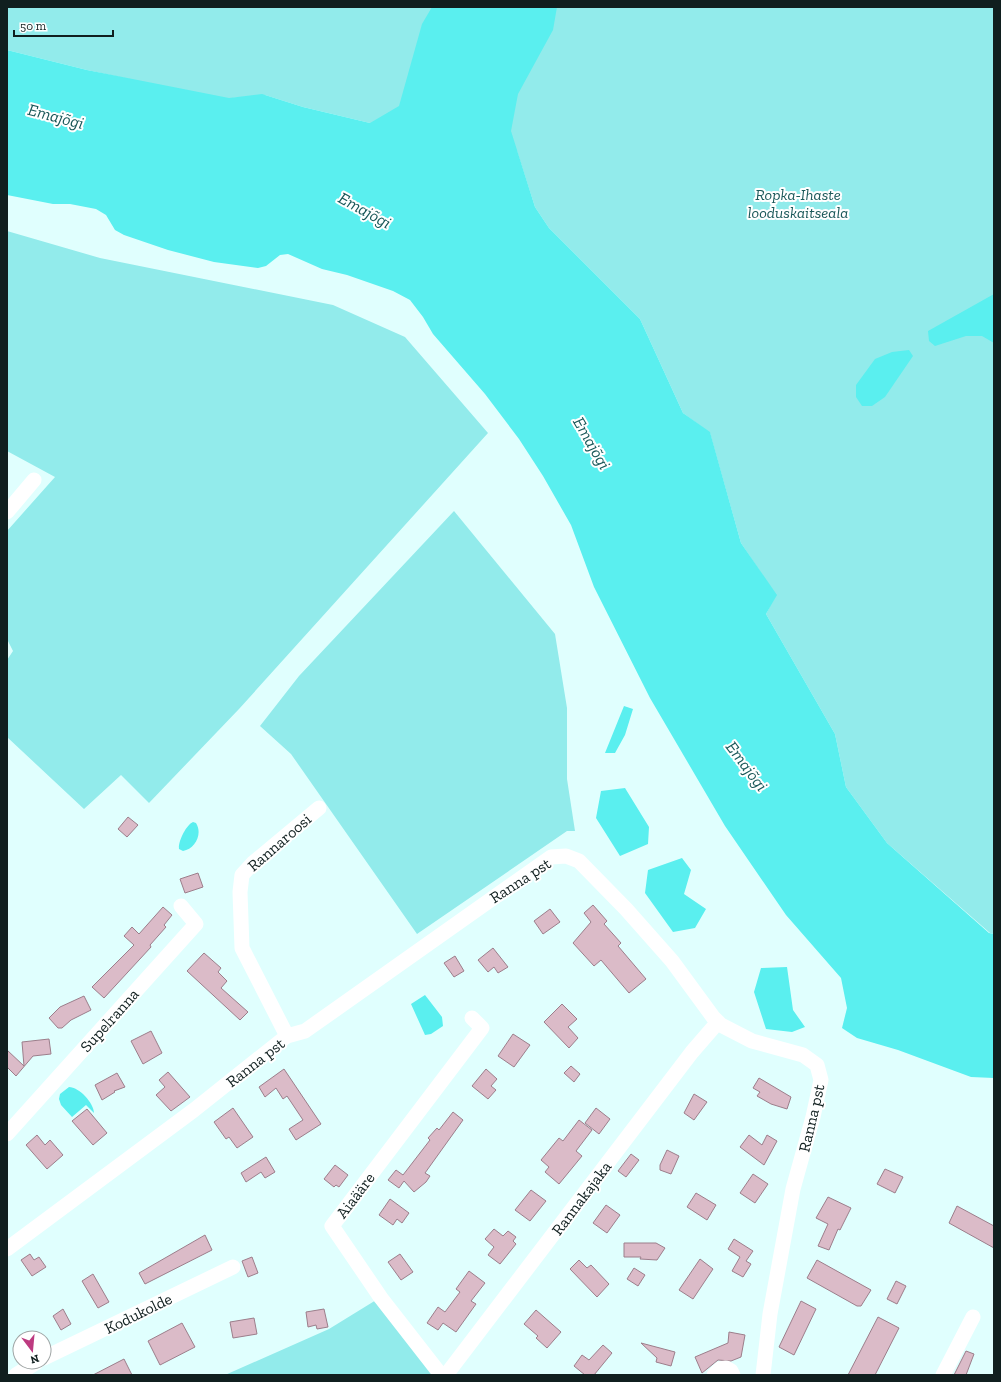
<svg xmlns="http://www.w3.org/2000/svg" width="1001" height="1382" viewBox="0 0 1001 1382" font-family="'Zilla Slab',serif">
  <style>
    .green { fill: #92ebeb }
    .water { fill: #5aefef }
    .building { fill: #dbbbc8; stroke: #9c7e8b }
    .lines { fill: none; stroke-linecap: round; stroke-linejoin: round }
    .street { stroke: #fff; stroke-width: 15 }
    .labels { text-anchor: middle; stroke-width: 4; stroke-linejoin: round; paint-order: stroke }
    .park-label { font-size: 16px; font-style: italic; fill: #1b595a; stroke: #fff }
    .street-label { font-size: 16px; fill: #101f1f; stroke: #fff }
    .water-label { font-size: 17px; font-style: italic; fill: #185758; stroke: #fff }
  </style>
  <rect width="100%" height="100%" fill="#e0fffe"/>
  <path class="green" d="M7 7H994V934L990 933 887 843 846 787 835 734 766 614 776 595 741 543 710 433 683 413 640 319 549 228 535 207 517 151 370 123 303 107 265 95 222 99 87 70 7 50Z
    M7 231 100 258 333 305 405 337 488 433 239 709 149 803 121 775 84 809 7 737V660L13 651 7 639V531L55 477 7 451Z
    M454 511 555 634 567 708V779L575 831H567L417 934 291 754 260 726 299 676Z
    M381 1297 440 1375H225L329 1329Z"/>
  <path class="water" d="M432 7H557L553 30 518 94 511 131 535 207 549 228 640 319 683 413 710 432 741 543 777 595 766 614 835 734 846 787 887 843 989 933 994 934V1078L971 1077 898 1050 857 1038 842 1028 847 1008 841 978 786 915 725 826 650 698 594 587 571 525 543 476 519 439 485 394 433 334 423 317 410 300 393 291 347 275 322 269 288 254 280 255 266 266 258 268 214 262 168 250 124 235 115 230 106 215 96 209 70 204H53L7 195V50L87 70 229 98 262 94 303 107 370 123 399 106 422 24Z
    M994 294V343L982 336H966L935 346 929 341 928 331Z
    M909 350 913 356 885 397 872 406H862L856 397V385L875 359 892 352Z
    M624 706 633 709 625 735 615 753H605Z
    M625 788 649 827 648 844 620 856 596 818 601 791Z
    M193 822 196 823C203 834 195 849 183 851L179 849C178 842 186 825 193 822Z
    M682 858 691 870 684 894 706 909 695 928 673 932 645 893 648 870Z
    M787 967 793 1010 805 1027 792 1032 766 1029 754 992 761 968Z
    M425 995 442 1017 443 1026 431 1034 425 1035 411 1004Z
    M69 1087C79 1087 94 1103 94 1113L86 1105 72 1117 61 1105 59 1099 60 1094Z"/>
  <path class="building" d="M128 817 138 825 127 837 118 829Z
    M198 873 203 887 185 893 180 879Z
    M593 905 607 921 604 924 621 943 618 946 646 979 629 993 601 960 594 966 573 943 591 922 584 913Z
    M163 907 172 915 164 925 166 927 150 945 151 947 104 998 92 987 134 945 124 936 132 927 139 934Z
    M550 909 560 922 543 934 534 921Z
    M493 948 508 967 498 973 494 967 488 972 478 960Z
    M204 953 221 968 218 972 227 981 221 988 248 1012 240 1020 187 971Z
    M455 956 464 971 454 977 444 963Z
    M84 996 91 1010 71 1020 62 1028H58L49 1018 60 1007Z
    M562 1004 577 1019 568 1027 578 1038 569 1048 544 1022Z
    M151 1031 162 1053 143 1064 131 1041Z
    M513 1034 530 1045 514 1067 498 1056Z
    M49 1039 51 1054 33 1056 16 1076 7 1067V1050L24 1066 22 1042Z
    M571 1066 580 1074 574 1082 564 1073Z
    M284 1069 321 1124 296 1140 289 1129 303 1120 287 1096 283 1099 276 1088 265 1097 259 1087Z
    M486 1069 497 1079 491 1086 496 1090 488 1099 472 1086Z
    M168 1072 190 1097 171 1111 156 1095 165 1087 159 1080Z
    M117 1073 125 1087 114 1091 115 1092 102 1100 95 1085Z
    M759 1078 791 1097 787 1109 771 1104 757 1096 760 1092 753 1088Z
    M694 1094 707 1102 694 1120 684 1113Z
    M233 1108 253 1137 237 1148 229 1137 226 1139 214 1122Z
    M596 1108 610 1119 599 1134 585 1123Z
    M87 1109 107 1133 93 1145 72 1121Z
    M453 1112 463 1120 425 1173 430 1176 426 1182 414 1192 404 1181 399 1188 388 1180 396 1170 403 1175 430 1140 428 1138 437 1128 439 1130Z
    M579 1120 592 1130 576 1151 582 1156 559 1184 545 1172 549 1167 541 1160 559 1138 563 1141Z
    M37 1135 45 1145 50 1140 63 1155 47 1169 26 1145Z
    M749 1135 762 1145 767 1135 777 1141 764 1165 740 1147Z
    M667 1150 679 1156 671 1174 660 1170V1165Z
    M631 1154 639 1160 626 1177 618 1171Z
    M266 1157 275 1172 265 1178 261 1172 246 1182 241 1173Z
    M335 1165 348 1175 339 1187 336 1185 334 1187 324 1179Z
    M885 1169 903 1177 895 1193 877 1184Z
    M753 1174 768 1184 755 1203 740 1193Z
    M531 1190 546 1201 530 1221 515 1210Z
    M696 1193 716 1205 707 1220 687 1207Z
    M828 1197 851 1208 840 1230 838 1229 829 1250 818 1246 828 1224 816 1218Z
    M390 1199 409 1213 402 1223 397 1219 393 1225 379 1215Z
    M606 1205 620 1215 607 1233 593 1223Z
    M957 1206 994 1226V1248L949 1223Z
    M494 1229 503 1236 508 1231 516 1237 513 1241 516 1244 500 1264 488 1255 494 1247 485 1239Z
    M205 1235 212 1250 145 1284 139 1273Z
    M734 1239 753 1251 746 1261 751 1264 743 1277 732 1271 740 1257 728 1249Z
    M624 1243H656L665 1248 657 1260 640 1259 641 1257H624Z
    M30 1254 34 1260 39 1257 46 1267 32 1276 21 1260Z
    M400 1254 413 1272 401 1280 388 1262Z
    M252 1257 258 1273 248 1277 242 1261Z
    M700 1259 713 1269 693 1299 679 1290Z
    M579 1260 587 1268 591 1265 609 1284 597 1297 570 1269Z
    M817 1260 871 1290 861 1306H857L807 1278Z
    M634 1268 645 1275 638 1286 627 1279Z
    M469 1271 485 1283 471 1301 476 1304 456 1332 443 1323 438 1330 427 1323 438 1307 445 1312 460 1292 456 1289Z
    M93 1274 109 1302 98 1308 82 1281Z
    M896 1281 906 1286 897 1304 887 1299Z
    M801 1301 816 1309 794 1355 779 1347Z
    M63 1309 71 1324 61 1330 53 1316Z
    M324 1309 328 1327 317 1329 316 1325 308 1327 306 1312Z
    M536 1310 561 1332 547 1348 536 1338 538 1336 524 1324Z
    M878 1317 899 1328 875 1375H848Z
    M254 1318 257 1334 233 1338 230 1322Z
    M182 1323 195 1347 160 1365 148 1341Z
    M729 1332 745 1335 741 1357 731 1361 718 1360 702 1373 695 1357 728 1343Z
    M641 1343 675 1352 671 1366 656 1362 657 1358Z
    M603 1345 612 1353 594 1375H585L574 1366 582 1355 589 1360Z
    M966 1351 974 1354 966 1375H954Z
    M124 1359 132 1375H93Z"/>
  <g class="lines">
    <path class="street" d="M7 512 34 480
      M287 1036 242 948 240 892 242 875 253 863 319 808
      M7 1134 196 924 181 906
      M7 1249 194 1110 287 1036 305 1031 551 857 566 856 579 861 626 909 672 961 713 1017 721 1025 752 1041 803 1055 817 1065 821 1080 813 1117 793 1189 770 1314 763 1375
      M44 1358 233 1267
      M16 1375 37 1362
      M441 1375 381 1298 332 1226 482 1028 472 1018
      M446 1375 692 1052 718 1022
      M714 1375 720 1369 726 1368 731 1371 733 1375
      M943 1375 973 1317"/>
  </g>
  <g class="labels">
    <g class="park-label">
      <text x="798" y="200">Ropka-Ihaste<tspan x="798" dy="18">looduskaitseala</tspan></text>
    </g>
    <g class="street-label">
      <text transform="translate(279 842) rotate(-41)" y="6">Rannaroosi</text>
      <text transform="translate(520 880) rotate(-33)" y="6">Ranna pst</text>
      <text transform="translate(109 1020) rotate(-48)" y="6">Supelranna</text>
      <text transform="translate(255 1062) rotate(-38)" y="6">Ranna pst</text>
      <text transform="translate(811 1118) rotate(-77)" y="6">Ranna pst</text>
      <text transform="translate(355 1195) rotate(-53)" y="6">Aiaääre</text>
      <text transform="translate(581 1198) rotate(-53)" y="6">Rannakajaka</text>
      <text transform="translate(138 1313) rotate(-26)" y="6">Kodukolde</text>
    </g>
    <g class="water-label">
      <text transform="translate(56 116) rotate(15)" y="6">Emajõgi</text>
      <text transform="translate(365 210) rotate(29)" y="6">Emajõgi</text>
      <text transform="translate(592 443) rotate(60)" y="6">Emajõgi</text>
      <text transform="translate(747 766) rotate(53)" y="6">Emajõgi</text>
    </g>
  </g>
  <rect width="1001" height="1382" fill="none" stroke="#101f1f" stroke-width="16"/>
  <g transform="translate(32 1350) rotate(164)"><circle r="19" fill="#ffffff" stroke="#9fa5a5"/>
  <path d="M0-3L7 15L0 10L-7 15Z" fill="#bd3a80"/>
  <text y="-6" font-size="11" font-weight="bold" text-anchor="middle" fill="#101f1f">N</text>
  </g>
  <path d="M14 30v6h99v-6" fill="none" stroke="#101f1f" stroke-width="2"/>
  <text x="20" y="30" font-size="12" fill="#101f1f" stroke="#ffffff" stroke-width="3" paint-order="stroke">50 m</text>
</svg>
